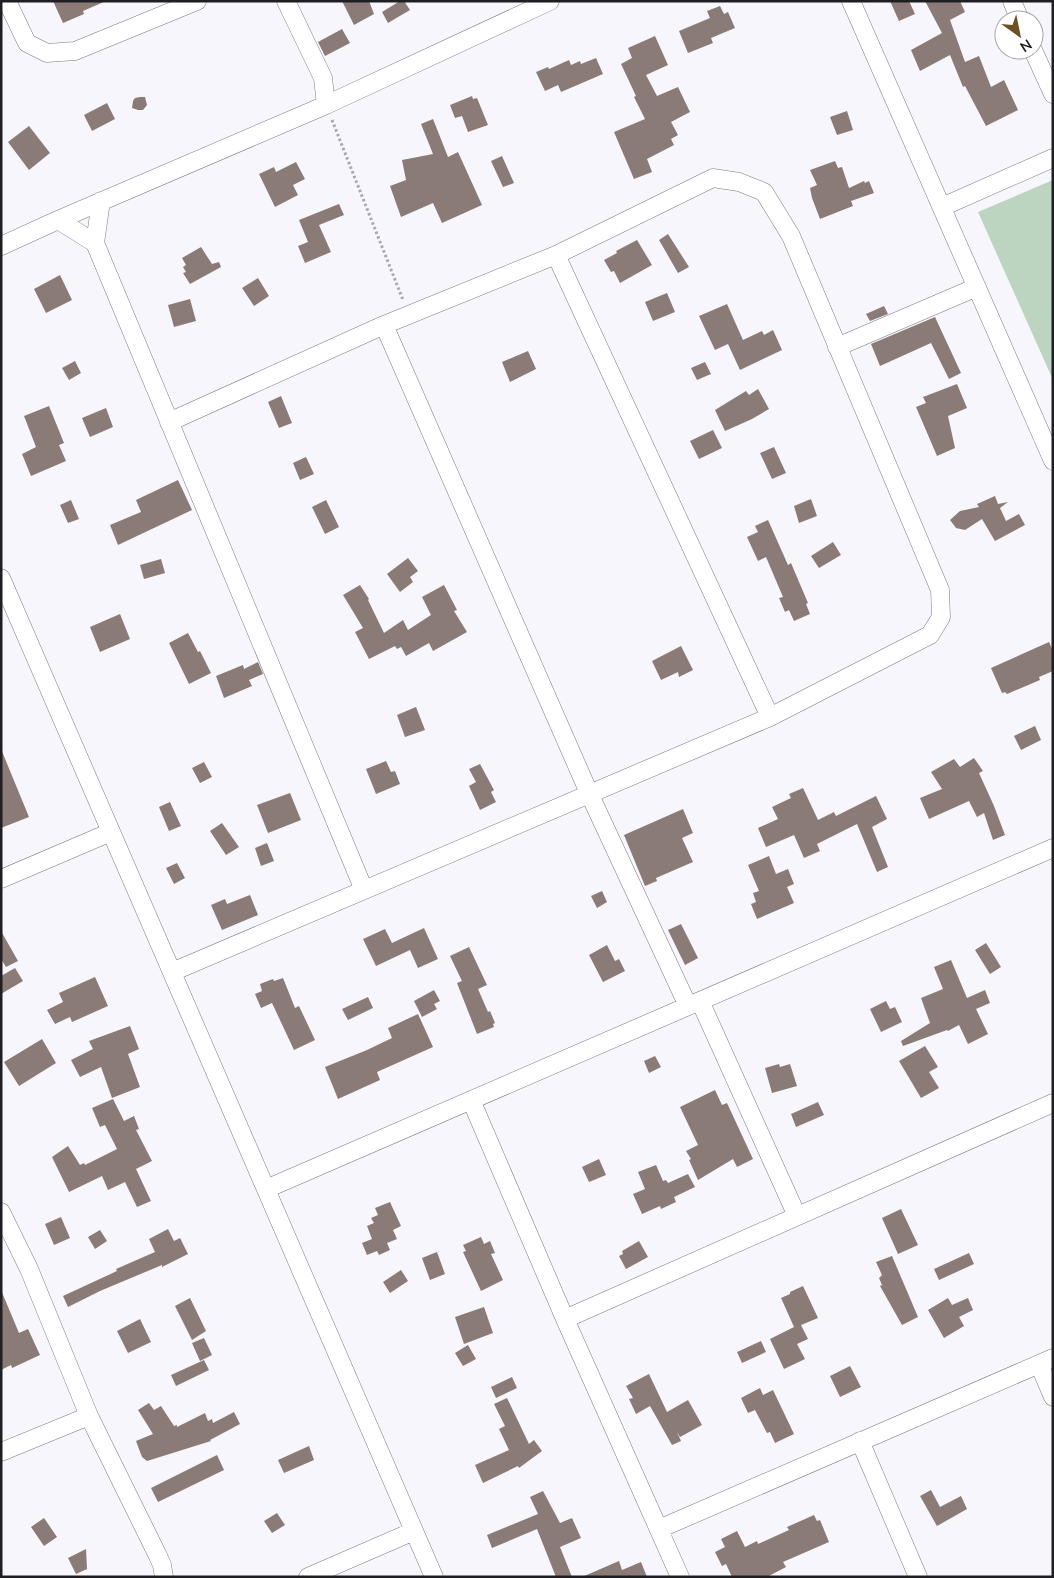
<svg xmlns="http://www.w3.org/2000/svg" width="1054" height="1578" viewBox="0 0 1054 1578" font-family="Mulish,sans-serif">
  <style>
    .green { fill: #bcd5c1 }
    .building { fill: #8b7b77 }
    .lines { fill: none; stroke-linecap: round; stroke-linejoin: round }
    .minor-casing { stroke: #7b7a88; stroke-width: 19 }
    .path { stroke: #a9a8ae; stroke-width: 3; stroke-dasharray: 2.5 2.5; stroke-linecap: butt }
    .minor { stroke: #fff; stroke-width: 18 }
  </style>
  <rect width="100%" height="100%" fill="#f7f6fc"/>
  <path class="green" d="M1053 180V380L978 212Z"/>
  <path class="building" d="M53 1H106L83 11 84 14 63 23Z
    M342 1H369L374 14 354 25Z
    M400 1H404L410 10 388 23 382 12Z
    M890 1H909L915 14 899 21Z
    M925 1H960L965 12 950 20 965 62 979 56 991 87 1004 80 1018 110 986 126 965 86 963 87 950 55 920 71 911 50 942 33Z
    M720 6 724 14 728 12 735 28 711 38 713 43 688 53 679 31 710 18 707 11Z
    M342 29 350 43 325 56 318 42Z
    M655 36 668 65 646 75 657 96 678 87 690 112 671 122 678 135 671 139 674 145 647 159 652 172 634 179 614 132 645 119 634 97 636 96 621 64 632 58 628 48Z
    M596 58 603 74 561 92 558 85 545 91 536 72 548 67 549 69 569 60 571 65 580 61 581 64Z
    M472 96 473 99 477 98 488 125 468 132 462 116 455 118 450 105Z
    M140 97H145L147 105 143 110H138L132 108 133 101 135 98Z
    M107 103 115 119 92 131 84 115Z
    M847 111 853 130 837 135 830 117Z
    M433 119 448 157 458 152 482 205 442 223 433 203 401 217 390 186 406 180 402 160 433 154 421 124Z
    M29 126 50 153 29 170 8 142Z
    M502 156 514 183 503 187 491 161Z
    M835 161 838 168 842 167 849 188 864 181 865 183 869 181 874 193 851 201 853 206 820 219 812 198 810 188 817 185 810 170Z
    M296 162 305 179 293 185 298 195 275 207 259 174 274 167 276 172Z
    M339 204 344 215 319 225 331 252 305 263 298 246 308 242 299 220Z
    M668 234 689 267 678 273 659 240Z
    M637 240 652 265 620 283 614 271 611 272 604 260 617 253 616 251Z
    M201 247 212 264 219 262 221 267 190 284 183 273 186 272 183 267 186 265 182 258Z
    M60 275 72 300 46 313 34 289Z
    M258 278 269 296 254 306 242 288Z
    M667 293 675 312 653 321 645 302Z
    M190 299 196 321 174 327 168 305Z
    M727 304 743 340 762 331 764 335 773 330 782 350 740 370 728 344 715 350 699 316Z
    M884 306 888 314 870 321 866 314Z
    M935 317 961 373 949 379 931 343 880 366 871 344Z
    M528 351 536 369 510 382 502 362Z
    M75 361 81 373 69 380 62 368Z
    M705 362 711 374 697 380 691 368Z
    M957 384 967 408 948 416 955 448 937 456 916 407 926 403 923 397Z
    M758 389 769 409 752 419 725 431 715 410 746 391 749 395Z
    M281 396 292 423 279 428 268 402Z
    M49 406 64 443 59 445 66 461 31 476 22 454 36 447 24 416Z
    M106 408 113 427 90 437 82 418Z
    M713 430 722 448 699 459 690 441Z
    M774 447 786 473 772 479 760 453Z
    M306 457 314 474 300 480 293 463Z
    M178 480 192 510 118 545 110 525 141 512 136 500Z
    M995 496 998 504 1008 502 1000 508 1006 521 1019 514 1025 525 995 541 982 519 965 530 956 528 950 520 960 511 979 507 977 504Z
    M811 499 817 516 799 523 794 506Z
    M71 500 79 519 68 523 60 505Z
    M326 500 339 527 325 534 312 507Z
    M768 520 788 565 791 563 808 603 806 604 810 614 794 621 789 610 785 612 779 598 783 597 766 557 758 561 747 537 758 532 755 526Z
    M833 542 841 555 819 568 811 556Z
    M408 558 418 571 410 577 413 582 400 592 387 574Z
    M161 559 165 573 144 579 140 565Z
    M360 585 369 599 368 600 384 633 403 620 408 630 431 615 422 597 444 585 457 610 454 611 467 632 433 651 429 643 406 656 401 647 397 649 395 646 369 659 355 632 363 628 343 595Z
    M120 614 130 639 100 652 90 627Z
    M188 633 198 652 200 651 211 673 189 684 169 643Z
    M1049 642 1053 651V671L1039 677 1040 680 1007 694 1005 692 1002 693 991 668Z
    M681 646 693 670 679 677 678 672 661 680 652 661Z
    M258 662 263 674 249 680 252 686 224 698 216 676 243 665 244 669Z
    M416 707 425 730 405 737 397 715Z
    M1035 726 1041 740 1021 750 1014 736Z
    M1 749 29 817 1 828Z
    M974 758 983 771 979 773 994 806 1005 835 993 840 984 813 977 817 969 801 929 819 920 798 942 789 931 772 954 759 960 767Z
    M386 761 391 772 395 771 400 784 376 794 366 769Z
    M204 762 212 777 200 783 192 768Z
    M480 764 494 790 491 792 496 802 480 810 469 786 476 782 469 769Z
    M803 788 818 820 834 812 836 816 876 796 887 819 872 827 888 867 877 872 857 824 817 844 820 851 804 858 794 835 766 847 758 828 778 819 772 807 791 798 789 794Z
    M290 793 301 820 268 833 257 805Z
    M170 802 181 826 169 831 159 807Z
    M683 809 693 833 682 838 693 862 656 878 657 881 645 886 624 835Z
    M222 823 239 847 226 855 210 831Z
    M267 843 274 861 261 866 255 848Z
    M769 856 776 874 788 869 794 884 787 887 794 903 757 919 751 904 756 902 753 893 759 891 748 865Z
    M177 863 185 878 174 884 166 868Z
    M602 891 607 902 597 908 591 896Z
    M250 895 258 915 222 930 211 905 225 899 227 904Z
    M681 924 698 958 685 965 668 930Z
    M424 928 438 959 418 968 410 950 376 966 363 939 385 929 392 943Z
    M1 931 18 961 6 967 1 959Z
    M986 943 1001 967 990 974 975 950Z
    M607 945 615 961 619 959 625 971 603 982 589 955Z
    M469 947 487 985 478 989 488 1012 490 1011 495 1023 493 1024 494 1027 477 1034 457 983 462 981 450 956Z
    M951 960 967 998 985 990 990 1003 976 1009 988 1034 968 1044 959 1025 948 1031 947 1030 903 1046 901 1041 930 1023 921 998 943 989 934 967Z
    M15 968 23 981 1 994V976Z
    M95 977 108 1006 72 1022 70 1017 55 1024 47 1010 63 1002 59 993Z
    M283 978 295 1008 299 1006 315 1040 294 1050 272 1003 261 1008 255 994 262 991 260 984 273 979 274 981Z
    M434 990 440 1001 434 1004 437 1009 422 1017 414 1001Z
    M368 997 373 1008 348 1020 342 1009Z
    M886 1001 890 1009 895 1007 902 1022 881 1032 870 1009Z
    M418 1014 433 1047 377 1072 380 1080 338 1099 325 1067 367 1050 392 1038 388 1028Z
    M130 1026 139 1049 128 1054 140 1087 112 1098 101 1067 80 1077 71 1060 93 1049 89 1041Z
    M42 1039 56 1063 19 1086 4 1062Z
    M925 1046 938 1067 929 1072 939 1088 921 1098 899 1061Z
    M655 1056 661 1067 649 1073 644 1061Z
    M779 1064 780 1067 790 1064 797 1086 772 1093 765 1068Z
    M715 1090 722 1105 727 1103 753 1159 737 1167 733 1159 698 1180 689 1160 691 1159 686 1151 698 1145 680 1107Z
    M113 1099 124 1121 134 1116 139 1129 136 1130 152 1161 136 1169 151 1201 137 1207 125 1182 108 1190 102 1176 69 1192 52 1157 68 1146 80 1165 84 1163 85 1165 117 1149 105 1125 100 1127 92 1108Z
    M818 1102 824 1115 796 1127 791 1114Z
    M599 1159 606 1175 589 1182 582 1167Z
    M656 1165 663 1181 666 1180 668 1183 688 1174 695 1187 674 1197 676 1202 661 1209 660 1206 642 1214 633 1194 645 1189 638 1172Z
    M390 1202 401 1226 393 1230 397 1239 387 1243 390 1250 379 1255 377 1251 367 1255 362 1243 372 1239 367 1226 374 1223 371 1218 378 1215 375 1208Z
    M901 1209 918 1245 898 1254 882 1218Z
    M61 1217 70 1238 54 1245 45 1224Z
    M168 1229 174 1241 180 1238 188 1254 162 1267V1265L100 1291 68 1307 63 1296 117 1271 116 1269 155 1252 149 1239Z
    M100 1230 107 1241 95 1249 88 1237Z
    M481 1237 484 1244 490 1241 495 1253 491 1254 503 1280 481 1291 463 1252 466 1251 463 1245Z
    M639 1241 648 1257 626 1269 619 1256 623 1254 622 1251Z
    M437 1252 445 1274 430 1280 422 1258Z
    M969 1253 974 1264 939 1280 934 1269Z
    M892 1256 918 1317 902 1325 880 1286 882 1285 879 1278 882 1275 876 1262Z
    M401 1270 408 1281 390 1293 383 1282Z
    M803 1286 818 1318 801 1325 808 1339 797 1344 805 1359 784 1369 770 1339 794 1327 781 1298 790 1294V1292Z
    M1 1290 19 1333 28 1329 40 1355 12 1368 11 1365 1 1370Z
    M190 1298 206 1331 192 1340 175 1306Z
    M948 1298 952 1305 968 1298 973 1310 959 1317 964 1326 944 1338 928 1310Z
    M484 1307 493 1333 464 1344 455 1317Z
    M140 1319 151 1342 128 1353 117 1331Z
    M204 1338 212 1355 200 1361 192 1343Z
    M761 1341 766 1352 742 1363 737 1352Z
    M468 1345 476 1359 463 1366 455 1353Z
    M204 1360 209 1370 176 1386 171 1375Z
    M850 1366 861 1387 840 1397 830 1376Z
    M649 1374 667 1412 688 1400 702 1425 680 1437 677 1432 681 1441 672 1445 650 1406 636 1414 629 1399 633 1398 626 1386Z
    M512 1377 517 1388 496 1398 491 1387Z
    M760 1388 763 1395 773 1390 794 1434 775 1443 770 1432 767 1433 755 1410 748 1413 741 1398Z
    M507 1398 529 1444 534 1440 542 1451 519 1468 518 1466 483 1483 475 1465 509 1450 499 1429 505 1426 494 1404Z
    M149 1403 154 1410 161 1406 174 1426 177 1425V1427L205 1413 208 1421 212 1419 213 1423 234 1412 240 1424 210 1440 211 1441 147 1461 142 1457 136 1441 153 1434 138 1410Z
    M309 1446 314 1460 284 1473 278 1460Z
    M217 1455 224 1470 158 1502 151 1488Z
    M931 1490 940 1507 961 1496 967 1509 937 1526 920 1496Z
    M543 1491 560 1523 572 1518 581 1538 560 1547 572 1577H556L537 1529 492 1548 487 1535 538 1514 530 1497Z
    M277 1513 285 1525 272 1533 264 1521Z
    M814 1515 817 1521 820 1520 829 1542 783 1562 786 1567 767 1577H732L726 1564 722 1566 715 1552 725 1547 721 1539 737 1531 745 1547 757 1541 758 1544 789 1530 787 1527Z
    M44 1518 57 1537 44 1546 31 1527Z
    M86 1549 87 1569 76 1574 68 1558Z
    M619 1561 622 1570 641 1562 647 1577H582Z"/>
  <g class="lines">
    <g class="minor-casing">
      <path id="minor" d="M7 1 27 43 47 53 75 51 197 1
        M286 1 323 78 326 105
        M851 1 1053 461
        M1012 1 1020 20
        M1033 50 1053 94
        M101 201 95 243 364 890
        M942 207 1053 158
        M58 220 95 243
        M1 246 58 220 326 105 550 1
        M556 255 770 717
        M384 325 589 793 688 1006
        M837 347 977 287
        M169 422 384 325 556 255 713 178 739 182 764 192 791 236 940 590 941 617 930 635 770 717 172 972
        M1 578 434 1577
        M1 879 111 832
        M700 1001 797 1216
        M471 1100 565 1319 680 1577
        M266 1189 1053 848
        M1 1212 29 1269 89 1416 158 1556 162 1565 164 1577
        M565 1319 1053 1103
        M1039 1364 1053 1397
        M860 1441 918 1577
        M1 1452 89 1416
        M659 1529 1053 1358
        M308 1577 414 1531"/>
    </g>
    <path class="path" d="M332 120 403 300"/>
    <use href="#minor" class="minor"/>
  </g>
  <rect width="1054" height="1578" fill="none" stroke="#1e1e23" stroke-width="5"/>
  <g transform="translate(1019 35) rotate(147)"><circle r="24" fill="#ffffff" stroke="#a5a5a7"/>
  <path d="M0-4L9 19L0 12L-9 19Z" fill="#6e5025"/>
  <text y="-8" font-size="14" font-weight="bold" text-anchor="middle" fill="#1e1e23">N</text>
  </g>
</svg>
